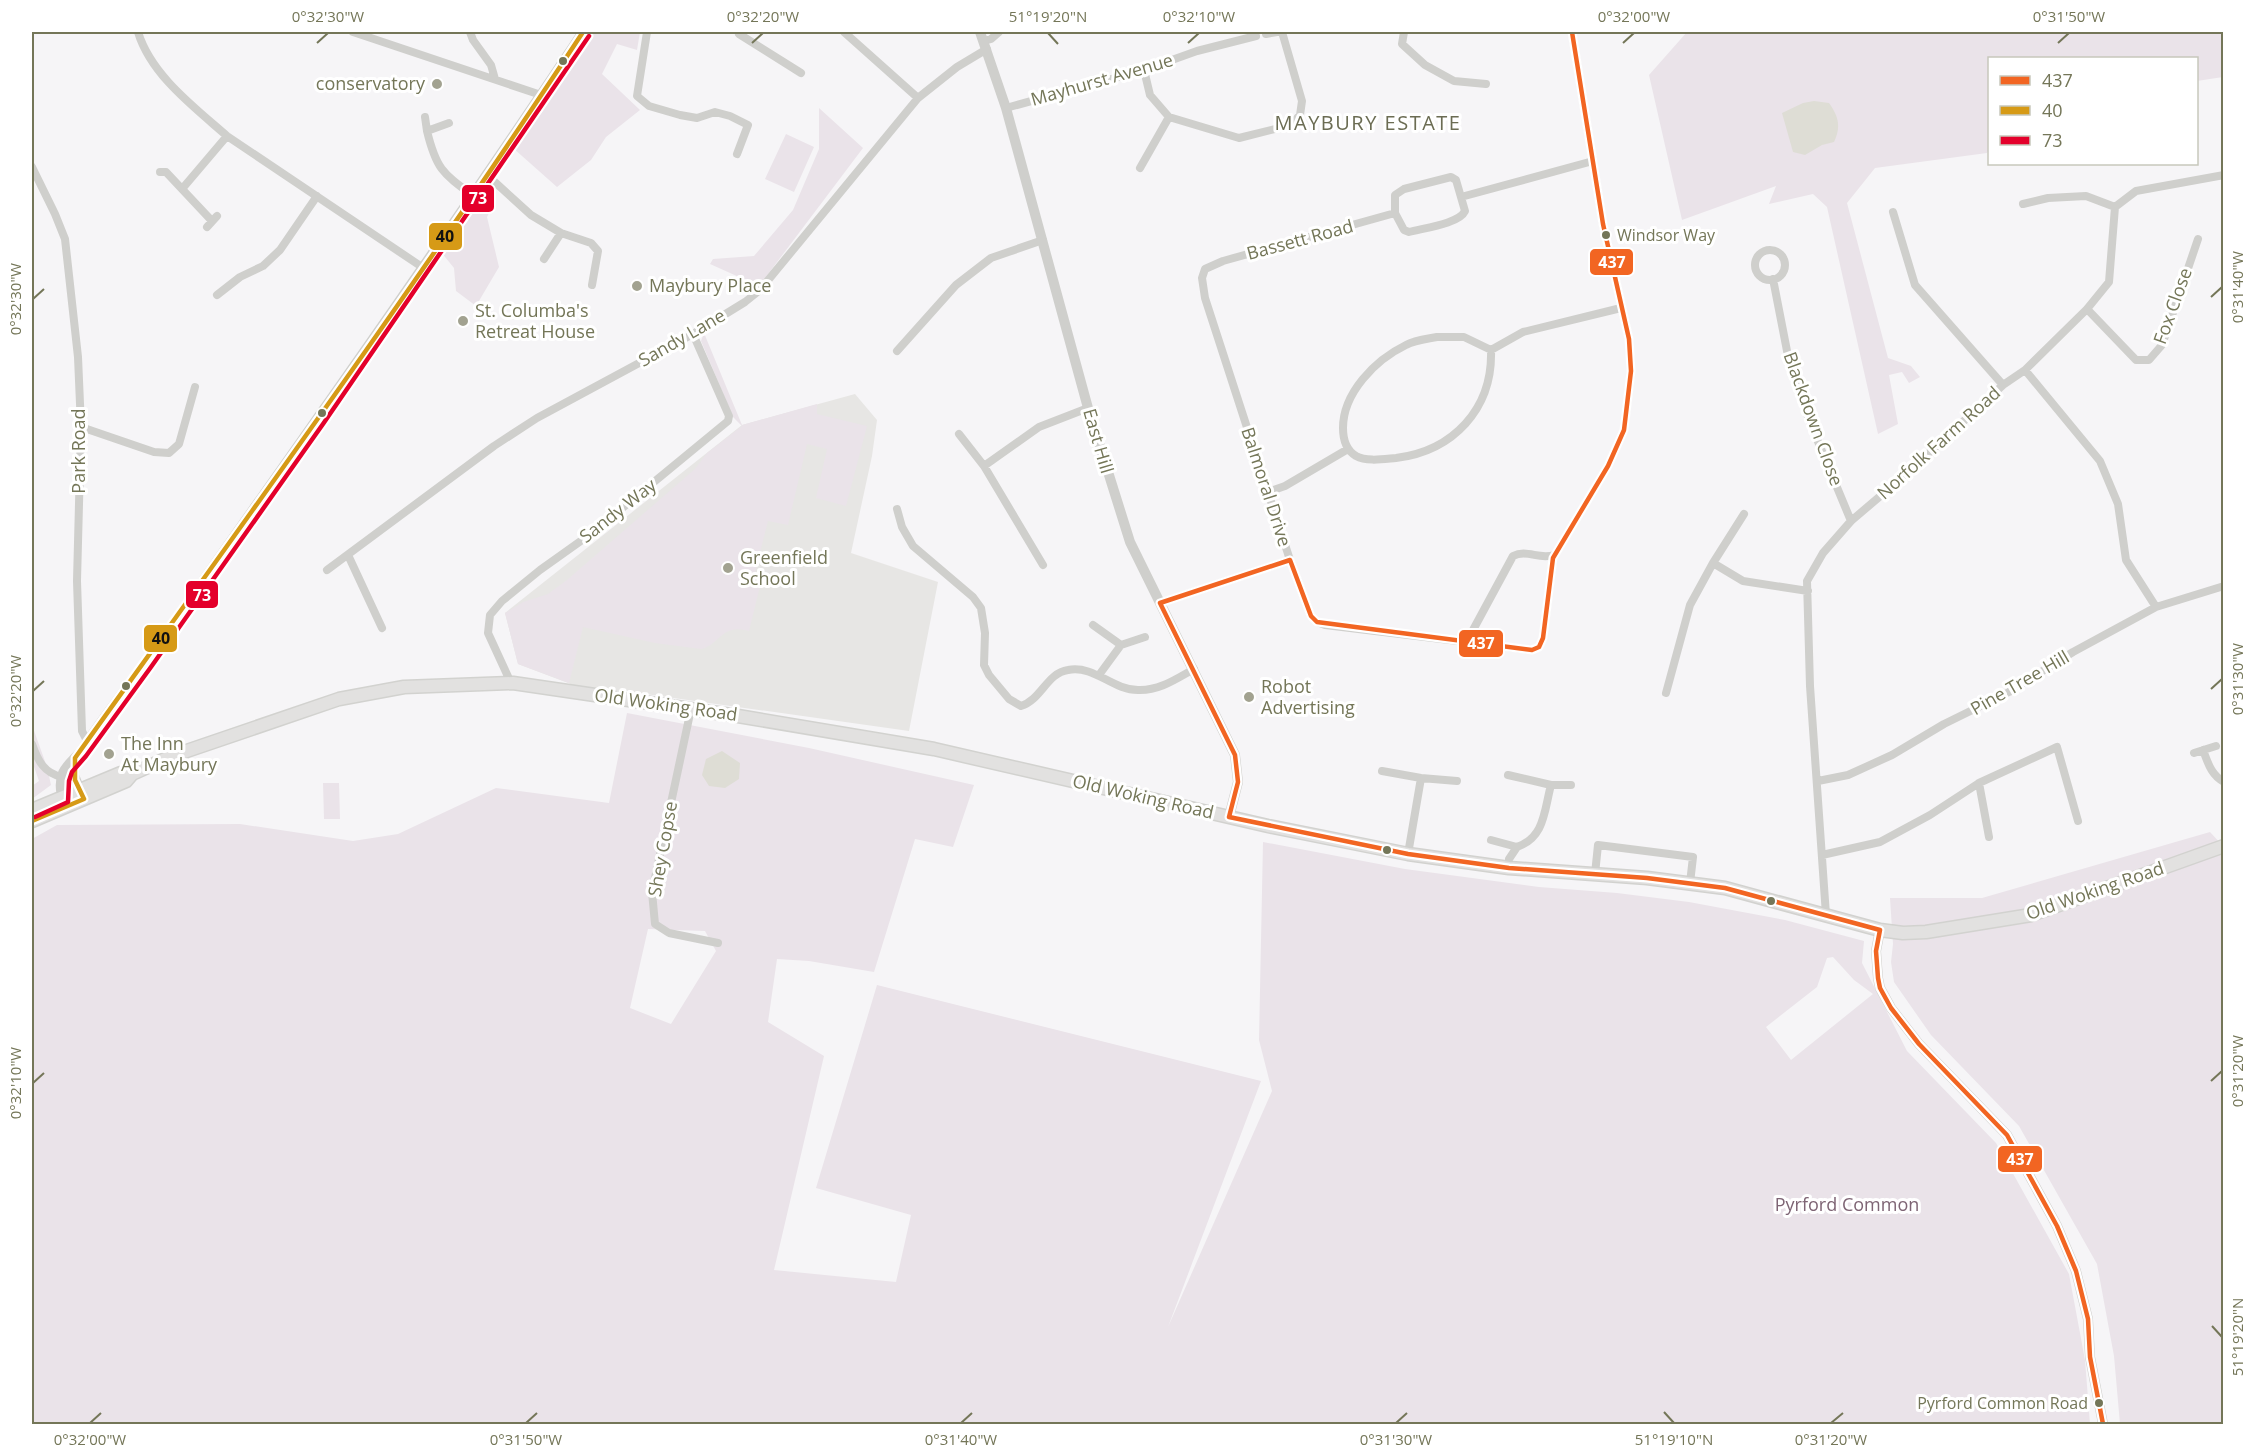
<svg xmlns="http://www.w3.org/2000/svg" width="2255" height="1456" viewBox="0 0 2255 1456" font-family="'Open Sans',sans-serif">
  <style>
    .built { fill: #e7e6e4 }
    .green { fill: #eae3e9; fill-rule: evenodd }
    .water { fill: #deddd5 }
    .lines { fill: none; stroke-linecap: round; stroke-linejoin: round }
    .secondary-casing { stroke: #d2d2cf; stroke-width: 15 }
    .minor { stroke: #cfcfcc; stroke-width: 8 }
    .tertiary { stroke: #cfcfcc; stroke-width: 10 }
    .secondary { stroke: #e2e1e0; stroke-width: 12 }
    .bus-1-casing { stroke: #fff; stroke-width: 9 }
    .bus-2-casing { stroke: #fff; stroke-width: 9 }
    .bus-3-casing { stroke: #fff; stroke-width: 9 }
    .bus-1 { stroke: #f26522; stroke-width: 4.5 }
    .bus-2 { stroke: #d69a16; stroke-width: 4.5 }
    .bus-3 { stroke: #e4002b; stroke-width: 4.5 }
    .ticks { fill: none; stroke: #747658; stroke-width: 2 }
    .bus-dot { fill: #747658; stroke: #fff; stroke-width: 2 }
    .poi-dot { fill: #a2a290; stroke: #fff; stroke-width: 2 }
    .labels { text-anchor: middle; stroke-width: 6; stroke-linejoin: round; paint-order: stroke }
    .bus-label { font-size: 16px; fill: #747658; stroke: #fff; text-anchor: start }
    .street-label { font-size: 18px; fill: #747658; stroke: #fff }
    .poi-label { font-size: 18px; fill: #747658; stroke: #fff; text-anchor: start }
    .park-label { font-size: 18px; fill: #7e6474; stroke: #fff }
    .neighbourhood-label { font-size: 20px; letter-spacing: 1.5px; fill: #6b6c53; stroke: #fff }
    .line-badge { stroke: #fff; stroke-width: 2 }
    .badge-label { font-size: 16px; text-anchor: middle; font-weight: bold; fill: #fff }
    .pale-badge-label { font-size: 16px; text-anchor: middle; font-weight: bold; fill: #111 }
    .neatline { fill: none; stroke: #747658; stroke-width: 2 }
    .ticks-label { font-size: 15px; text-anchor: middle; fill: #747658 }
  </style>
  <rect width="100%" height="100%" fill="#f6f5f7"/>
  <path class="built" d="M855 394 877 420 872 456 851 553 938 582 909 731 624 691 576 686 518 664 505 613 742 425Z"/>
  <path class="green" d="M593 32H640L637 50 617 44 602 74 640 110 606 137 591 160 557 187 513 148Z
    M1687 32H2223V77L2197 81 2196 58H1990V147L1987 153 1875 168 1847 203 1888 358 1911 366 1920 377 1909 383 1902 372 1889 375 1898 424 1878 434 1827 207 1813 194 1769 204 1776 186 1682 220 1649 75Z
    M819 108 863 148 759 286 710 264 713 259 754 256 793 210 819 149Z
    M786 134 814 147 794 192 765 179Z
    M484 191 495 201 487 217 499 267 476 306 456 291 454 268 441 252Z
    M704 333 742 425 817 404V414L867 426 846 506 816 498 827 449 807 444 788 525 768 521 753 580 761 582 749 631C721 623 721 644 701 649L655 643 583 627 569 683 518 664 505 613 523 602 548 594 567 580 695 469 707 453 742 426 733 417 701 341Z
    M627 713 809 748 974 785 953 847 915 839 874 972 809 961 777 959 768 1022 824 1056 774 1270 896 1282 911 1215 816 1188 877 985 1261 1081 1168 1327 1272 1091 1259 1040 1263 842 1405 869 1539 887 1617 893 1689 902 1785 920 1864 941 1862 963 1907 1051 1996 1143 2069 1274 2085 1360 2090 1424H32V839L57 825 240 824 353 841 398 834 496 788 609 803ZM648 929 705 931 716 951 671 1024 630 1008ZM1833 957 1854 980 1873 994 1791 1060 1766 1027 1817 987 1827 958Z
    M32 725 47 767 51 785 32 799V786L39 781 32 761Z
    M323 783H339L340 819H324Z
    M2210 832 2223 846V1424H2120L2114 1356 2097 1264 2019 1126 1931 1035 1894 982 1891 962 1893 944 1890 898H1982Z"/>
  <path class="water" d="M1814 101 1829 103C1839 117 1841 127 1834 142L1822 145 1805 155 1793 152 1782 113 1803 103Z
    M722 751 740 763 739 779 725 788 709 786 702 775 706 759Z"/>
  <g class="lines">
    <g class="secondary-casing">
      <path id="secondary" d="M32 810 121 773 132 774
        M32 821 126 781 132 774 172 756 339 699 404 687 513 683 738 716 934 749 1268 826 1408 854 1509 868 1647 878 1725 888 1880 930 1903 933 1926 932 2031 915 2224 846"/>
    </g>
    <path class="minor" d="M138 32C151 75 194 107 227 136L422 267
      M353 32 541 95
      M470 32 473 40 491 65 495 79
      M647 32 637 96 649 106 680 115 697 118 715 112 730 116 748 125 737 154
      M741 32 739 34 801 73
      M844 32 918 98
      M1404 32 1402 44 1425 65 1454 81 1486 84
      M1266 34 1277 32
      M984 41 991 39 999 32
      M1144 70 1150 95 1169 117 1239 138 1291 125 1300 115 1302 101 1282 32
      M1006 108 1144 70 1197 51 1256 36
      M425 117 427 131
      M449 123 427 131C436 168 442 173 472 195
      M32 167 55 214 65 239 78 357 81 427 77 581 82 731 87 741
      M1140 168 1169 117
      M160 172H166L212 221
      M486 174 531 215 561 233 591 243 598 251 592 285
      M1451 177 1456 180 1465 211C1459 224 1423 228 1409 232L1404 230 1395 213V195L1404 189Z
      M182 189 227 136
      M1461 197 1593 161
      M2023 204 2048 198 2086 196 2115 207
      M2115 207 2136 191 2224 175
      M1893 212 1915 285 2003 385
      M1395 213 1223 261 1205 269 1202 278 1205 298 1290 560 1311 616 1317 622 1325 625 1532 650 1539 647 1543 638 1553 558 1608 466 1624 430 1631 371 1629 339 1603 224 1572 32
      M207 227 217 216
      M1755 265a15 15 0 1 1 30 0a15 15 0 1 1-30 0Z
      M544 259 561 233
      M1773 279 1788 356 1809 420 1851 521
      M217 295 240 277 263 266 280 250 317 196
      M2087 309 2136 360H2149L2162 345 2198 239
      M1437 337H1464L1491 350C1493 409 1453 451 1396 458 1384 459 1367 462 1356 456 1346 450 1343 438 1343 428 1343 393 1375 360 1406 345 1415 340 1427 339 1437 337Z
      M1491 350 1523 332 1621 308
      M897 351 956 285 991 258 1043 240
      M2025 370 2100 461 2118 504 2126 560 2156 607
      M81 427 154 452 169 453 179 444 195 387
      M959 434 984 466 1039 427 1088 408
      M984 466 1043 565
      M1268 492 1285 486 1348 449
      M897 509 902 527 913 546 973 597 981 608 985 633 984 665 989 675 1009 699 1021 706C1041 700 1047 673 1068 670 1095 665 1112 690 1138 690 1159 691 1176 679 1194 669
      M348 555 382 628
      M1713 563 1743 581 1808 591
      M327 570 494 446 537 418 693 334 745 302 760 290 918 98 957 67 987 49
      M1160 603 1290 560
      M1093 625 1121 645
      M1470 643 1473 630 1513 556C1527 549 1539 560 1554 555
      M1099 675 1121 645 1145 637
      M511 683 488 633 490 615 502 601 540 570 592 533 728 421 729 416 693 334
      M1666 693 1690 605 1713 563 1744 514
      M691 709 652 892 655 924 669 933 718 943
      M32 744C38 761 44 773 62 777
      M2203 750C2208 763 2211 775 2224 782
      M2194 753 2216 746
      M1382 771 1421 778 1457 781
      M1508 775 1551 785H1571
      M1818 781 1848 775 1892 755 1944 724 2009 692 2073 652 2156 607 2224 586
      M1979 783 1989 837
      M1491 840 1517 847
      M1517 847C1545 837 1544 811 1551 785
      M1408 854 1421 778
      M1822 855 1880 842 1930 815 1979 783 2057 747 2078 821
      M1509 868V859L1517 847
      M1595 874 1598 845 1693 857 1690 883
      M1826 915 1810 686 1807 581 1823 553 1851 521 1905 475 2003 385 2025 370 2087 309 2109 282 2115 207"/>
    <path class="tertiary" d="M980 32 1006 108 1088 408 1130 542 1235 755 1238 782 1229 817
      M75 758 74 775 83 798
      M65 805C61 795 59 783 63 773 67 764 75 759 81 751 107 712 137 675 164 636 305 436 447 236 583 32
      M1880 930 1876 951 1878 978 1880 988 1891 1008 1919 1044 2007 1135 2057 1226 2076 1271 2088 1319 2090 1357 2103 1424"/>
    <use href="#secondary" class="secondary"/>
    <g class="bus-1-casing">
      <path id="bus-1" d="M1290 560 1311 616 1317 622 1532 650 1539 647 1543 638 1553 558 1608 466 1624 430 1631 371 1629 339 1603 224 1572 32
        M1160 603 1235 755 1238 782 1229 817
        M1160 603 1290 560
        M1229 817 1408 854 1509 868 1647 878 1725 888 1880 930
        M1880 930 1876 951 1878 978 1880 988 1891 1008 1919 1044 2007 1135 2057 1226 2076 1271 2088 1319 2090 1357 2103 1424"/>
    </g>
    <g class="bus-2-casing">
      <path id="bus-2" d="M32 821 84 799 75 780V758C247 518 421 279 583 32"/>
    </g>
    <g class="bus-3-casing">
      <path id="bus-3" d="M35 817 68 802 69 781 72 772 86 756 151 667 323 424 589 36"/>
    </g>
    <use href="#bus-1" class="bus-1"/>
    <use href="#bus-2" class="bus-2"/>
    <use href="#bus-3" class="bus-3"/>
  </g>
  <path class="ticks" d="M1048 33 1058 44M317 43 328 33M752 43 763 33M1188 43 1199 33M1623 43 1634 33M2058 43 2069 33M2211 297 2222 287M33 299 44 289M2211 689 2222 679M33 691 44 681M2211 1081 2222 1071M33 1083 44 1073M2212 1326 2222 1337M1664 1412 1674 1423M90 1423 101 1413M526 1423 537 1413M961 1423 972 1413M1396 1423 1407 1413M1831 1423 1843 1413"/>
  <g class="bus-dot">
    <circle cx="563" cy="61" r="5"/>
    <circle cx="1606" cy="235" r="5"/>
    <circle cx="322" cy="413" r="5"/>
    <circle cx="126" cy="686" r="5"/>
    <circle cx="1387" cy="850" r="5"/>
    <circle cx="1771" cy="901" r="5"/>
    <circle cx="2099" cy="1403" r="5"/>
  </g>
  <g class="poi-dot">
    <circle cx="437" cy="84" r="6"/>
    <circle cx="637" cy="286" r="6"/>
    <circle cx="463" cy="321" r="6"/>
    <circle cx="728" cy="568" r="6"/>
    <circle cx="1249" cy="697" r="6"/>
    <circle cx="109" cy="754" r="6"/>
  </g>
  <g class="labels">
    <g class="bus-label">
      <text x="1617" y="241">Windsor Way</text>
      <text x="2088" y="1409" text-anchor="end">Pyrford Common Road</text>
    </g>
    <g class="street-label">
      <text transform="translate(1102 80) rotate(-16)" y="6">Mayhurst Avenue</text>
      <text transform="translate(1300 240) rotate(-15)" y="6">Bassett Road</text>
      <text transform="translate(2173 306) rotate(-70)" y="6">Fox Close</text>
      <text transform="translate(682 338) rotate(-30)" y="6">Sandy Lane</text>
      <text transform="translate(1813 419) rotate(70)" y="6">Blackdown Close</text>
      <text transform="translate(1098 441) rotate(74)" y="6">East Hill</text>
      <text transform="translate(1939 443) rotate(-42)" y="6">Norfolk Farm Road</text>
      <text transform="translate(79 451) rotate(-90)" y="6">Park Road</text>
      <text transform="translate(1266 487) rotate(72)" y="6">Balmoral Drive</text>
      <text transform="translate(618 511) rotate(-38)" y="6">Sandy Way</text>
      <text transform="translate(2020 683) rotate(-30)" y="6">Pine Tree Hill</text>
      <text transform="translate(666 705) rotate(8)" y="6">Old Woking Road</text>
      <text transform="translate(1143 797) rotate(13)" y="6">Old Woking Road</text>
      <text transform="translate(663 849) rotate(-80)" y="6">Shey Copse</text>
      <text transform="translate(2095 891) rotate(-19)" y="6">Old Woking Road</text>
    </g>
    <g class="poi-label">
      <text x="425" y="90" text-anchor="end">conservatory</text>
      <text x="649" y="292">Maybury Place</text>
      <text x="475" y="317">St. Columba's<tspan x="475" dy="21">Retreat House</tspan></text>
      <text x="740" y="564">Greenfield<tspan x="740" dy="21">School</tspan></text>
      <text x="1261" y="693">Robot<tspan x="1261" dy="21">Advertising</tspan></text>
      <text x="121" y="750">The Inn<tspan x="121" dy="21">At Maybury</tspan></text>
    </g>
    <g class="park-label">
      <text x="1847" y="1211">Pyrford Common</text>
    </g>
    <g class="neighbourhood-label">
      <text x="1368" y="130">MAYBURY ESTATE</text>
    </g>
  </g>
  <g class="line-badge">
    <rect x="461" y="184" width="34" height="29" rx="6" fill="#e4002b"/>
    <rect x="428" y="222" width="35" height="29" rx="6" fill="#d69a16"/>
    <rect x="1589" y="248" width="45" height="28" rx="6" fill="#f26522"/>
    <rect x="185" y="580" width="34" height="29" rx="6" fill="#e4002b"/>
    <rect x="143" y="624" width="35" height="29" rx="6" fill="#d69a16"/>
    <rect x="1458" y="629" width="46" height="29" rx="6" fill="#f26522"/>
    <rect x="1997" y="1145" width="46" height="28" rx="6" fill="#f26522"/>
  </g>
  <g class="badge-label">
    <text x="478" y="204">73</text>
    <text x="1612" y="268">437</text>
    <text x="202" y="601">73</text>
    <text x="1481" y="649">437</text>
    <text x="2020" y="1165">437</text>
  </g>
  <g class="pale-badge-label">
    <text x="445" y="242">40</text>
    <text x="161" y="644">40</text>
  </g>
  <rect width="2255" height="1456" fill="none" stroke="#ffffff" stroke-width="66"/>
  <rect x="1988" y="57" width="210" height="108" fill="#ffffff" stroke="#c7c8bc" stroke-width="1.5"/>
  <rect x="2000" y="76" width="30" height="9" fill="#f26522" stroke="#c7c8bc" stroke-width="1.5"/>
  <text x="2042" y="87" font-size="18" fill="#747658">437</text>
  <rect x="2000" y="106" width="30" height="9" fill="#d69a16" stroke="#c7c8bc" stroke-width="1.5"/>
  <text x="2042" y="117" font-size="18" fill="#747658">40</text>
  <rect x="2000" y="136" width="30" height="9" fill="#e4002b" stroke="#c7c8bc" stroke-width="1.5"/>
  <text x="2042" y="147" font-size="18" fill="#747658">73</text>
  <rect x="33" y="33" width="2189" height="1390" class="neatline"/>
  <g class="ticks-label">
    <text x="328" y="22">0°32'30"W</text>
    <text x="763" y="22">0°32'20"W</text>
    <text x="1048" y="22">51°19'20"N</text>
    <text x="1199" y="22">0°32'10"W</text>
    <text x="1634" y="22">0°32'00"W</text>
    <text x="2069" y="22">0°31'50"W</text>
    <text transform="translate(2238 287) rotate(-90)" y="5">0°31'40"W</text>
    <text transform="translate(16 299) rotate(-90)" y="5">0°32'30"W</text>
    <text transform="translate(2238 679) rotate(-90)" y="5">0°31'30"W</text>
    <text transform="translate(16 691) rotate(-90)" y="5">0°32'20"W</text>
    <text transform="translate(2238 1071) rotate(-90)" y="5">0°31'20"W</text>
    <text transform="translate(16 1083) rotate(-90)" y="5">0°32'10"W</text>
    <text transform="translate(2238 1337) rotate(-90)" y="5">51°19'20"N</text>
    <text x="90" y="1445">0°32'00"W</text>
    <text x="526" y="1445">0°31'50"W</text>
    <text x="961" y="1445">0°31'40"W</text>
    <text x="1396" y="1445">0°31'30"W</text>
    <text x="1674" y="1445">51°19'10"N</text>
    <text x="1831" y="1445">0°31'20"W</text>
  </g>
</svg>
